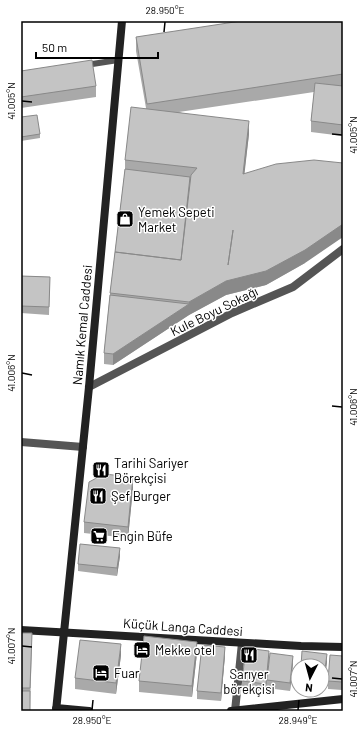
<svg xmlns="http://www.w3.org/2000/svg" width="364" height="732" viewBox="0 0 364 732" font-family="Barlow,sans-serif">
  <style>
    .lines { fill: none; stroke-linecap: round; stroke-linejoin: round }
    .lane { stroke: #555; stroke-width: 6 }
    .street { stroke: #555; stroke-width: 8 }
    .secondary { stroke: #222; stroke-width: 8 }
    .wall { fill: #a9a9a9 }
    .shaded-wall { fill: #898989 }
    .building { fill: #c4c4c4; stroke: #898989; fill-rule: evenodd }
    .ticks { fill: none; stroke: #000; stroke-width: 1.5 }
    .labels { text-anchor: middle; stroke-width: 3; stroke-linejoin: round; paint-order: stroke }
    .poi-label { font-size: 13px; fill: #000; stroke: #fff; text-anchor: start }
    .street-label { font-size: 13px; fill: #000; stroke: #fff }
    .neatline { fill: none; stroke: #000; stroke-width: 1.5 }
    .ticks-label { font-size: 10px; text-anchor: middle; fill: #000 }
  </style>
  <rect width="100%" height="100%" fill="#fff"/>
  <g class="lines">
    <path class="lane" d="M86 65 118 60"/>
    <path class="street" d="M89 387 232 313 293 287 343 249
      M21 442 83 447
      M235 711 242 643"/>
    <path class="secondary" d="M21 630 301 646 343 647
      M56 708 89 711
      M56 711 89 387 122 21
      M231 711 343 699"/>
  </g>
  <path class="wall" d="M343 21V136L311 132V121L314 92 179 112 249 134 244 174 305 263 266 285 226 295 189 315 113 365 104 364V353L110 293 125 169V160L146 108 136 51V37Z
    M21 71 96 86V97L21 108Z
    M21 117 40 134V138L21 141Z
    M21 276 50 277 49 315 21 313Z
    M133 488 128 538 84 533V522Z
    M120 556 117 576 78 571V564Z
    M21 633 32 644 30 711H21Z
    M197 653 192 697 139 692V681Z
    M121 655 116 694 75 689V678Z
    M225 655 221 701 197 699V691Z
    M343 656 342 690 328 689V681Z
    M269 659 266 692 242 689V681Z
    M327 662 323 692 303 690H322V666Z
    M293 663 290 691 267 688V680Z"/>
  <path class="shaded-wall" d="M249 121V134L243 187V174Z
    M343 224V237L305 263 266 285 226 295 189 315V302L226 281Z
    M189 304V315L113 365V354Z
    M133 477V488L128 538V527Z
    M120 548V556L117 576V568Z
    M197 642V653L192 697V686Z
    M121 644V655L116 694V683Z
    M225 647V655L221 701V693Z
    M269 651V659L266 692V684Z
    M327 654V662L323 692V684Z
    M293 656V663L290 691V683Z"/>
  <path class="building" d="M241 21H343V74L147 104 136 37Z
    M92 60 96 86 21 97V71Z
    M315 83 343 86V125L311 121Z
    M131 107 249 121 243 174 276 164 314 160 343 163V224L305 250 266 271 226 281 189 302 110 293 115 252 181 260 191 175 197 168 125 160ZM233 230V231L228 265Z
    M37 115 40 134 21 137V117Z
    M125 169 190 177 181 260 115 252Z
    M21 276 50 277 49 307 21 306Z
    M110 295 189 304 113 354 104 353Z
    M104 474 133 477 128 527 84 522 89 482Z
    M80 544 120 548 117 568 78 564Z
    M21 633H32L30 688H21Z
    M144 636 197 642 192 686 139 681Z
    M80 640 121 644 116 683 75 678Z
    M202 645 225 647 221 693 197 691Z
    M246 648 269 651 266 684 242 681Z
    M302 651 327 654 323 684H322V666H301Z
    M270 653 293 656 290 683 267 680Z
    M330 655 343 656 342 682 328 681Z
    M21 691H30V711H21Z"/>
  <path class="ticks" d="M164 32 165 22M22 101 32 102M332 134 342 135M22 373 32 375M332 406 342 407M22 646 32 647M332 678 342 679M92 710 93 700M298 710 299 700"/>
  <defs>
    <g id="shop-square" transform="scale(0.9)"><rect x="-9" y="-9" width="18" height="18" rx="4" fill="#000" stroke="#fff"/><path d="M-5-2.5h2.3a2.7 3.5 0 0 1 5.4 0H5L5.5 6h-11ZM-1.5-2.5h3a1.5 2.3 0 0 0-3 0Z" fill="#fff"/></g>
    <g id="restaurant-square" transform="scale(0.9)"><rect x="-9" y="-9" width="18" height="18" rx="4" fill="#000" stroke="#fff"/><path d="M-5-6h1v4h1v-4h1v4h1v-4h1v5L-1.5 .5V6h-2V.5L-5-1ZM5-6V6H3V1.5H1.5Q1.5-4 5-6Z" fill="#fff"/></g>
    <g id="supermarket-square" transform="scale(0.9)"><rect x="-9" y="-9" width="18" height="18" rx="4" fill="#000" stroke="#fff"/><path d="M-6-5.5h2.5l.6 2H6L4.5 2H-2.5L-4.4-4H-6ZM-1.5 3.2a1.3 1.3 0 1 0 .1 0ZM3 3.2a1.3 1.3 0 1 0 .1 0Z" fill="#fff"/></g>
    <g id="hotel-square" transform="scale(0.9)"><rect x="-9" y="-9" width="18" height="18" rx="4" fill="#000" stroke="#fff"/><path d="M-6-4.5h1.5V1H6V5H4.5V3h-9V5H-6ZM-4 0a1.8 1.8 0 1 1 3.6 0ZM.5 0V-2.5h3Q6-2.5 6 0Z" fill="#fff"/></g>
  </defs>
  <g fill-rule="evenodd">
    <use href="#shop-square" x="125" y="219"/>
    <use href="#restaurant-square" x="101" y="470"/>
    <use href="#restaurant-square" x="98" y="496"/>
    <use href="#supermarket-square" x="99" y="536"/>
    <use href="#hotel-square" x="142" y="650"/>
    <use href="#restaurant-square" x="249" y="655"/>
    <use href="#hotel-square" x="101" y="673"/>
  </g>
  <g class="labels">
    <g class="poi-label">
      <text x="138" y="217">Yemek Sepeti<tspan x="138" dy="15">Market</tspan></text>
      <text x="114" y="468">Tarihi Sariyer<tspan x="114" dy="15">Börekçisi</tspan></text>
      <text x="111" y="501">Şef Burger</text>
      <text x="112" y="541">Engin Büfe</text>
      <text x="155" y="655">Mekke otel</text>
      <text x="114" y="678">Fuar</text>
      <text x="249" y="679" text-anchor="middle">Sarıyer<tspan x="249" dy="15">börekçisi</tspan></text>
    </g>
    <g class="street-label">
      <text transform="translate(214 311) rotate(-26)" y="5">Kule Boyu Sokağı</text>
      <text transform="translate(82 325) rotate(-85)" y="5">Namık Kemal Caddesi</text>
      <text transform="translate(183 627) rotate(4)" y="5">Küçük Langa Caddesi</text>
    </g>
  </g>
  <rect width="364" height="732" fill="none" stroke="#ffffff" stroke-width="44"/>
  <g transform="translate(310 678) rotate(186)"><circle r="19" fill="#ffffff" stroke="#999999"/>
  <path d="M0-3L7 15L0 10L-7 15Z" fill="#000000"/>
  <text y="-6" font-size="11" font-weight="bold" text-anchor="middle" fill="#000000">N</text>
  </g>
  <path d="M36 52v6h122v-6" fill="none" stroke="#000000" stroke-width="2"/>
  <text x="42" y="52" font-size="12" fill="#000000" stroke="#ffffff" stroke-width="3" paint-order="stroke">50 m</text>
  <rect x="22" y="22" width="320" height="688" class="neatline"/>
  <g class="ticks-label">
    <text x="165" y="14">28.950°E</text>
    <text transform="translate(11 101) rotate(-90)" y="4">41.005°N</text>
    <text transform="translate(353 135) rotate(-90)" y="4">41.005°N</text>
    <text transform="translate(11 373) rotate(-90)" y="4">41.006°N</text>
    <text transform="translate(353 407) rotate(-90)" y="4">41.006°N</text>
    <text transform="translate(11 646) rotate(-90)" y="4">41.007°N</text>
    <text transform="translate(353 679) rotate(-90)" y="4">41.007°N</text>
    <text x="92" y="724">28.950°E</text>
    <text x="298" y="724">28.949°E</text>
  </g>
</svg>
